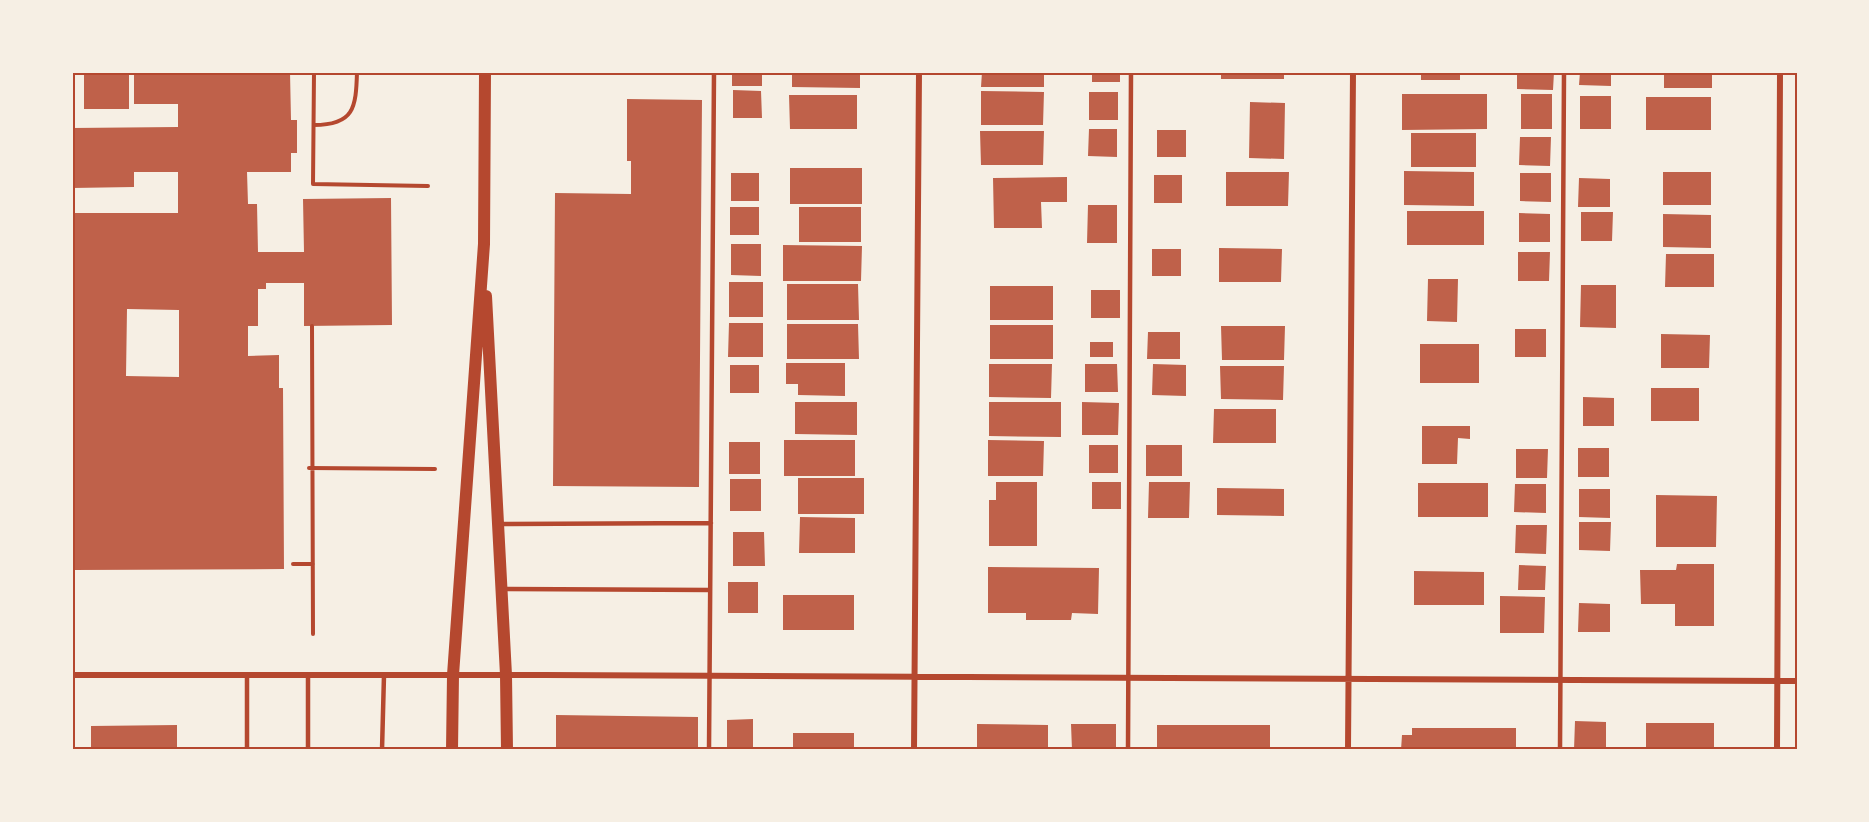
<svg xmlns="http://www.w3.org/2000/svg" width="1869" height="822" viewBox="0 0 1869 822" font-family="'Work Sans',sans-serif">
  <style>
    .building { fill: #bf614a; fill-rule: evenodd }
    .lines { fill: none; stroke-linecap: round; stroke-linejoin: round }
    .path { stroke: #b5482f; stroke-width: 4 }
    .service { stroke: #b5482f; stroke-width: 4.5 }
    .minor { stroke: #b5482f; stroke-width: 6 }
    .secondary { stroke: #b5482f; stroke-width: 12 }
    .neatline { fill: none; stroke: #b5482f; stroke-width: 2 }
  </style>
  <rect width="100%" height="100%" fill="#f6efe4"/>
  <path class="building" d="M84 72H129V109H84Z
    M134 72H290L291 120H297V153H291V172H247L248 204H257L258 252H304L303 199 391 198 392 325 304 326V283H266V289H258V326H248V356L279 355V388H283L284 569 72 570V213H178V172H134V187L72 188V128L178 127V104H134ZM127 309 179 310V377L126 376Z
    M732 72H762V86H732Z
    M792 72H860V88L792 87Z
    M982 72H1044V87H981Z
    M1092 72H1120V82H1092Z
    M1221 72H1284V79H1221Z
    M1421 72H1460V80H1421Z
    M1517 72H1554L1553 90 1517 89Z
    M1580 72H1611V86L1579 85Z
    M1664 72H1712V88H1664Z
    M733 90 761 91 762 118H733Z
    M981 91 1044 92 1043 125H981Z
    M1089 92H1118V120H1089Z
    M1402 94H1487V129L1402 130Z
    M1521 94H1552V129H1521Z
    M789 95H857V129H790Z
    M1580 96H1611V129H1580Z
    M1646 97H1711V130H1646Z
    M627 99 702 100 699 487 553 486 555 193 631 194V161H627Z
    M1250 102 1285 103 1284 159 1249 158Z
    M1089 129H1117V157L1088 156Z
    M1157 130H1186V157H1157Z
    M980 131H1044L1043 165H981Z
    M1411 133H1476V167H1411Z
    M1520 137H1551L1550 166 1519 165Z
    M790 168H862V204H790Z
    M1404 171 1474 172V206L1404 205Z
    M1226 172H1289L1288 206H1226Z
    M1663 172H1711V205H1663Z
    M731 173H759V201H731Z
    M1520 173H1551V202L1520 201Z
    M1154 175H1182V203H1154Z
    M1067 177V202H1041L1042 228H994L993 178Z
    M1579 178 1610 179V207H1578Z
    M1088 205H1117V243H1087Z
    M730 207H759V235H730Z
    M799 207H861V242H799Z
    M1407 211H1484V245H1407Z
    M1581 212H1613L1612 241H1581Z
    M1519 213 1550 214V242H1519Z
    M1663 214 1711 215V248L1663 247Z
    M731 244H761V276L731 275Z
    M783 245 862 246 861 281H783Z
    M1219 248 1282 249 1281 282H1219Z
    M1152 249H1181V276H1152Z
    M1518 252H1550L1549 281H1518Z
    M1666 254H1714V287H1665Z
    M1428 279H1458L1457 322 1427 321Z
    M729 282H763V317H729Z
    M787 284H858L859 320H787Z
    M1581 285H1616V328L1580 327Z
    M990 286H1053V320H990Z
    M1091 290H1120V318H1091Z
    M729 323H763V357H728Z
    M787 324H858L859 359H787Z
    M990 325H1053V359H990Z
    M1221 326H1285L1284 360H1222Z
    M1515 329H1546V357H1515Z
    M1148 332H1180V359H1147Z
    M1661 334 1710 335 1709 368H1661Z
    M1090 342H1113V357H1090Z
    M1420 344H1479V383H1420Z
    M786 363H845V396L798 395V384H786Z
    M989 364H1052L1051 398 989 397Z
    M1085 364H1117L1118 392H1085Z
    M1153 364 1186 365V396L1152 395Z
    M730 365H759V393H730Z
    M1220 366H1284L1283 400 1221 399Z
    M1651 388H1699V421H1651Z
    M1583 397 1614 398V426H1583Z
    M795 402H857V435L795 434Z
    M989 402H1061V437L989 436Z
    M1082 402 1119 403 1118 435H1082Z
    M1214 409H1276V443H1213Z
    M1422 426H1470V439L1458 438 1457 464H1422Z
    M784 440H855V476H784Z
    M988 440 1044 441 1043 476H988Z
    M729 442H760V474H729Z
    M1089 445H1118V473H1089Z
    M1146 445H1182V476H1146Z
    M1578 448H1609V477H1578Z
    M1516 449H1548L1547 478H1516Z
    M798 478H864V514H798Z
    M730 479H761V511H730Z
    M996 482H1037V546H989V500H996Z
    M1092 482H1121V509H1092Z
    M1149 482H1190L1189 518H1148Z
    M1418 483H1488V517H1418Z
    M1515 484H1546V513L1514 512Z
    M1217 488 1284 489V516L1217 515Z
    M1579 489H1610V518L1579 517Z
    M1656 495 1717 496 1716 547H1656Z
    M800 517 855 518V553H799Z
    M1579 522H1611L1610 551 1579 550Z
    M1516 525H1547L1546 554 1515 553Z
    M733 532H764L765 566H733Z
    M1677 564H1714V626H1675V604H1641L1640 570H1676Z
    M1519 565 1546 566 1545 590H1518Z
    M988 567 1099 568 1098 614 1072 613 1071 620H1026V613H988Z
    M1414 571 1484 572V605H1414Z
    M728 582H758V613H728Z
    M783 595H854V630H783Z
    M1500 596 1545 597 1544 633H1500Z
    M1579 603 1610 604V632H1578Z
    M556 715 698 717V750H556Z
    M753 719V747L727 748V720Z
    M1575 721 1606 722V750H1574Z
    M1646 723H1714V750H1646Z
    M977 724 1048 725V750H977Z
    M1071 724H1116V750H1072Z
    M177 725V750H91V726Z
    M1157 725H1270V750H1157Z
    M1412 728H1516V750H1401L1402 735H1412Z
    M793 733H854V750H793Z"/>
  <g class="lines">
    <path class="path" d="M314 72 313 184 428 186
      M314 125C354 125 356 108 357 72
      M312 326 313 634
      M309 468 435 469
      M293 564H313"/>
    <path class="service" d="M498 524 711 523
      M502 589 710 590
      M247 750V675
      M308 750V675
      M382 750 384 675
      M709 750 714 72
      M1128 750 1131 72
      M1560 750 1564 72"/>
    <path class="minor" d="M72 675H546L1797 681
      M914 750 919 72
      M1348 750 1353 72
      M1777 750 1780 72"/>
    <path class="secondary" d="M486 296 506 675 507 750
      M452 750 453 675 484 244 485 72"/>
  </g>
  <rect width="1869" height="822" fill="none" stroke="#f6efe4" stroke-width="147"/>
  <rect x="74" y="74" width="1722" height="674" class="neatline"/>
</svg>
